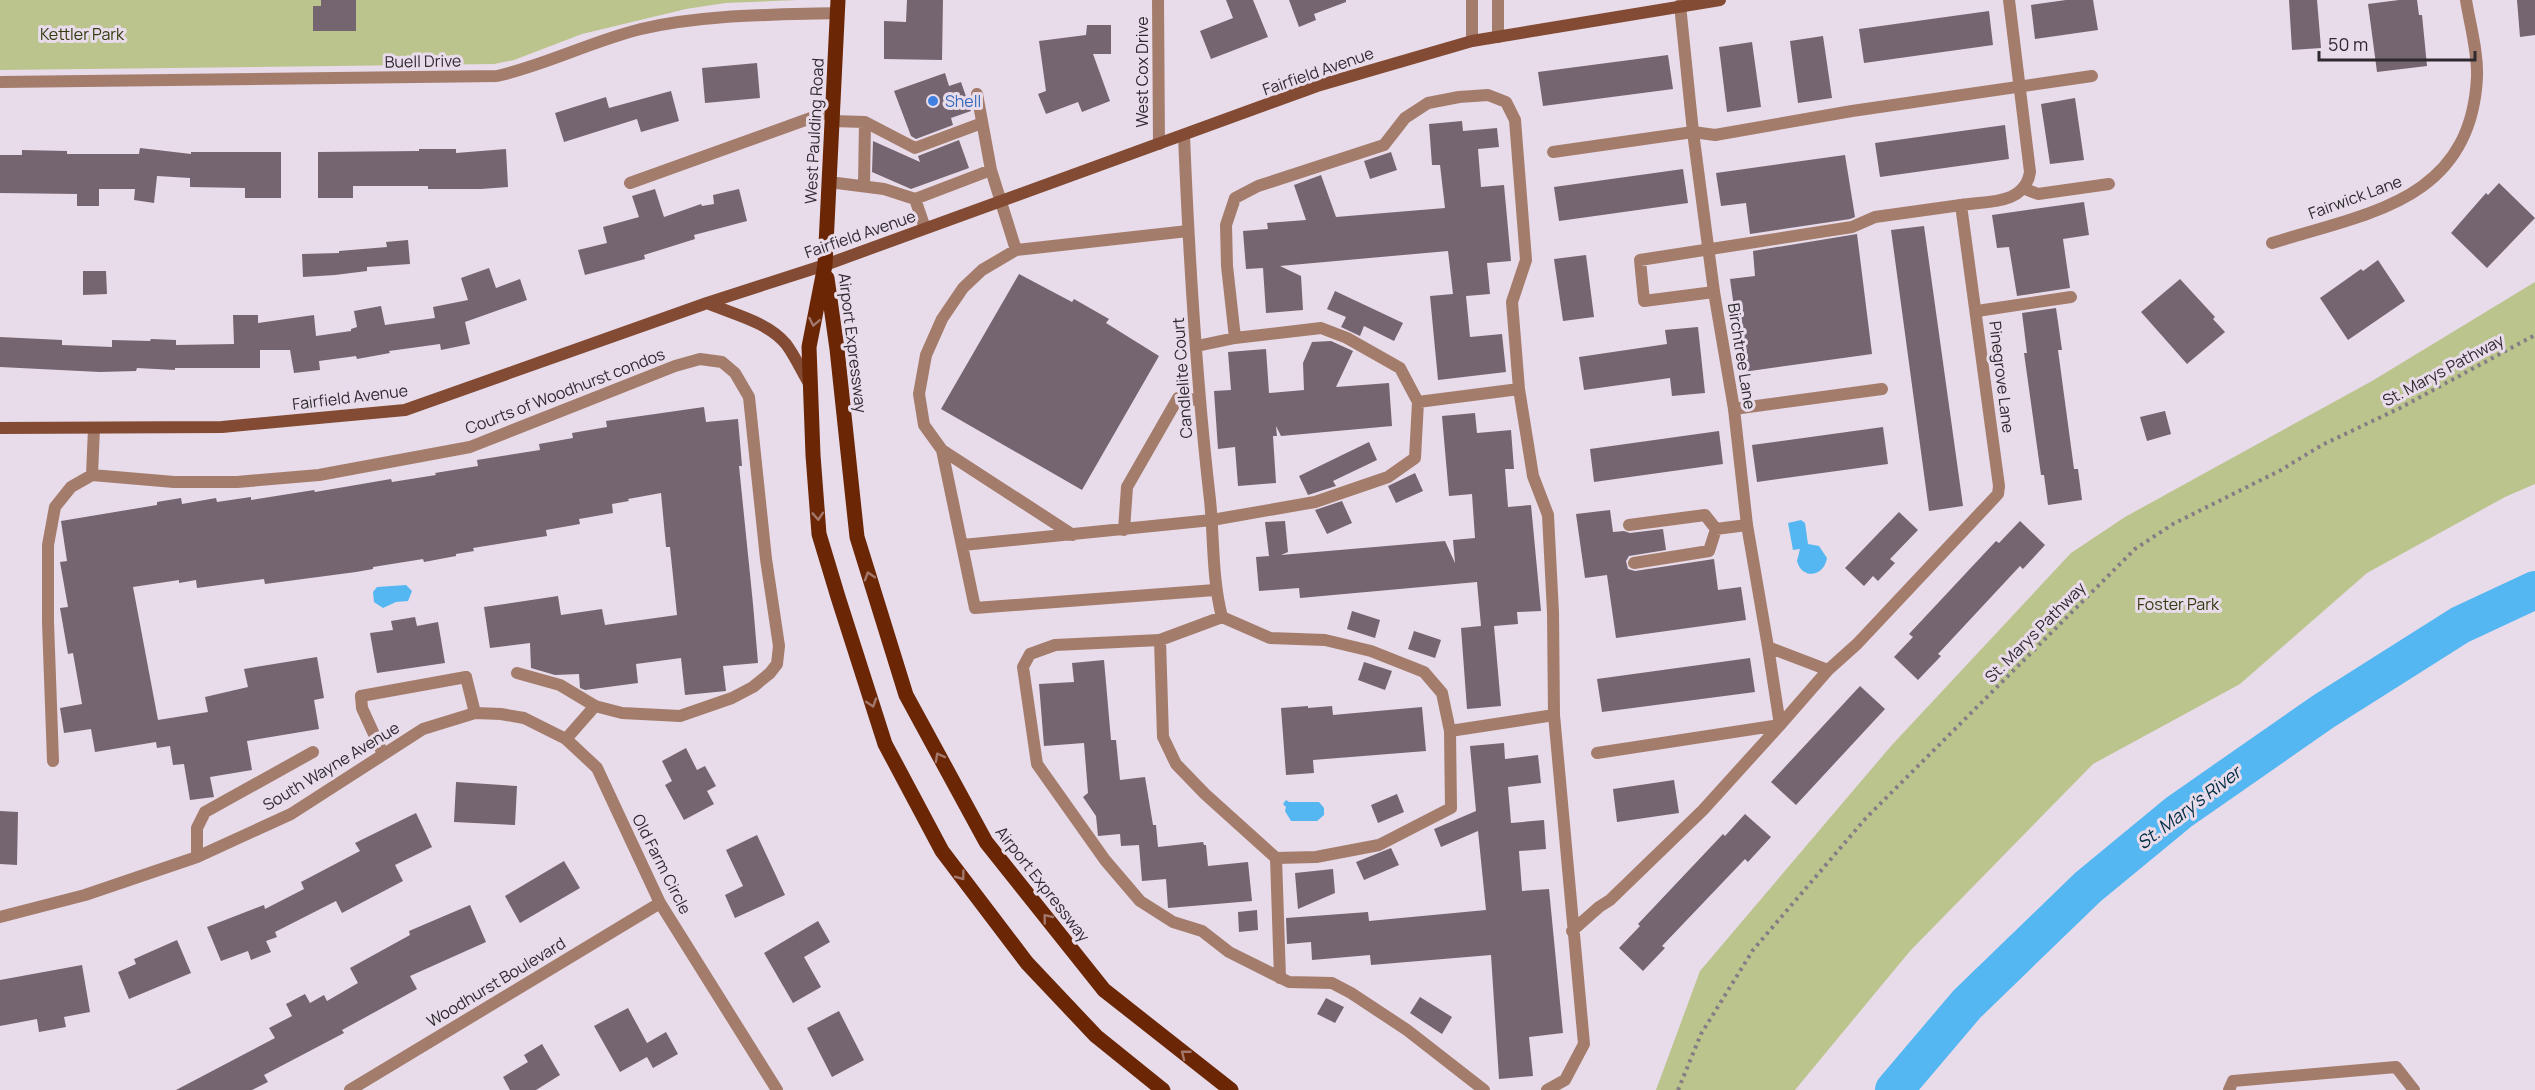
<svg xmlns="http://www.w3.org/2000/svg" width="2535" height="1090" viewBox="0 0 2535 1090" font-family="Manrope,sans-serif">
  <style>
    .green { fill: #bbc48c }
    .water { fill: #54b7f1 }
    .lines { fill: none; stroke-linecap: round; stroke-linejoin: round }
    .river { stroke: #54b7f1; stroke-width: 38 }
    .building { fill: #756570 }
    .path { stroke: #857c86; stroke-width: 4; stroke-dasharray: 3 4.5; stroke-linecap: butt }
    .service { stroke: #a47c6c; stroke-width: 12 }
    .minor { stroke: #a47c6c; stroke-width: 12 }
    .secondary { stroke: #834b34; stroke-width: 12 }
    .primary { stroke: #6a2605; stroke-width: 15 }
    .oneway { stroke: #a3776c }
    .shop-dot { fill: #3f7fe0; stroke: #e8dbea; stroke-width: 2 }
    .labels { text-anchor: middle; stroke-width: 6; stroke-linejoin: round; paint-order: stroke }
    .park-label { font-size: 16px; fill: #353a10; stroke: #e8dbea }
    .street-label { font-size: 16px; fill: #2f2a30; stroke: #e8dbea }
    .shop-label { font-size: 16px; fill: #366cbe; stroke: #e8dbea; text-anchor: start }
    .water-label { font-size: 18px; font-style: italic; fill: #002d44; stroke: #e8dbea }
  </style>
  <rect width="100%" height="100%" fill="#e8dbea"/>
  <path class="green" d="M0 0H797L725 3 686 9 582 34 514 60 494 64 0 70Z
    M2535 282V484L2505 497 2367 573 2240 684 2093 764 1910 951 1795 1090H1656L1700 971 1891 746 2071 553 2125 517 2372 381Z"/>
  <path class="water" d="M1801 520 1805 523 1808 544 1819 546 1827 558C1824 577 1802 580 1797 561L1800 549 1793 550 1788 523Z
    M406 585 412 591 408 601 396 602 383 608 374 602 373 592 377 587Z
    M1286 800 1289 802H1319L1324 808V815L1317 821H1291L1285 811 1286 807 1283 804Z"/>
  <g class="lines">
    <path class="river" d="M1894 1090 1967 1004 2088 887 2179 812 2324 711 2460 625 2535 590"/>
  </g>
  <path class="building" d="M321 0H356V31H313V6H321Z
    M907 0H943L942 60 884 59V21L906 22Z
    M1226 0H1253L1268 37 1211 59 1200 31 1233 18Z
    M1289 0H1346V2L1314 14 1316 20 1299 27Z
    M2066 0H2093L2098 30 2035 39 2031 5Z
    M2289 0H2317L2321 48 2292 50Z
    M2399 0H2417L2419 15H2422L2427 66 2377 72 2368 4Z
    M2517 0H2535V35L2520 37Z
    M1989 11 1993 45 1864 63 1859 29Z
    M1087 25H1111V54H1093L1110 101 1082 112 1078 102 1046 114 1038 94 1046 91 1039 41 1086 35Z
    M1823 36 1832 98 1798 103 1790 41Z
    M1752 42 1761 107 1727 112 1719 47Z
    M1668 55 1673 89 1543 106 1538 72Z
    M757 63 760 98 705 103 702 68Z
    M945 73 949 86 961 82 971 111 951 118 953 125 916 139 911 136 894 91Z
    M671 91 679 121 641 132 637 119 564 142 555 113 606 97 609 108Z
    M2075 98 2084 160 2050 164 2041 104Z
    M1462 121 1463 131 1497 128 1499 147 1478 149 1481 187 1504 185 1511 261 1487 263 1490 294 1466 296 1470 337 1502 334 1506 372 1438 380 1430 296 1453 294 1448 251 1280 266 1301 276 1303 310 1266 313 1263 268 1246 269 1243 231 1268 229 1267 223 1306 220 1294 185 1321 175 1336 217 1445 208 1440 165H1432L1429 124Z
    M2005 125 2009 159 1880 177 1875 143Z
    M959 140 969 168 911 189 872 172 873 141 920 162 918 156Z
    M140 148 191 154V152H281V198H245V188L190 187V178L157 176 154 203 134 200 135 189H99V206H77V194L0 193V155H22V150L67 151V154H139Z
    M419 149H456V153L506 149 508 187 481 189H428V186H353V198H318V152L419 151Z
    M1391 152 1397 170 1370 179 1364 161Z
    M1845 155 1855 217 1850 219 1750 234 1746 203 1721 206 1716 173Z
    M1683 169 1688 203 1559 221 1554 187Z
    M2499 183 2535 218 2487 268 2451 233 2486 193 2488 195Z
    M655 189 664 217 701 204 702 206 714 204 713 195 739 189 747 221 694 235 695 239 644 255 645 259 585 275 578 250 607 243 603 227 639 217 632 196Z
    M2084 202 2089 235 2063 239 2070 288 2017 296 2009 247 1997 248 1992 215Z
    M1924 226 1963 506 1929 511 1891 230Z
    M1857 234 1872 354 1743 372 1730 279 1755 276 1753 251Z
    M408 240 410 264 367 267V271L335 275 303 277 302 254 339 253V251L387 247 386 242Z
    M1586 255 1594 317 1563 321 1554 259Z
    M2378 260 2405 301 2348 340 2320 298 2361 269 2363 271Z
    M489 268 496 288 520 279 527 300 465 322 470 344 441 350 440 344 389 351 390 353 357 359 356 356 319 361 320 370 294 373 290 350H260V368H175V370L137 368 136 371 100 372 0 367V337L62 340V345L112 347V340L150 341 151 339 176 340V345L234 344 233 315H258V323L314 315 316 336 351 331V329L357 327 354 311 381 306 385 325 435 318 433 307 468 300 461 278Z
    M83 271H106L107 294 83 295Z
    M1019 274 1072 302 1074 299 1109 319 1106 323 1159 356 1082 490 941 409Z
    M2180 279 2215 317 2213 319 2225 332 2187 364 2141 312Z
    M1335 291 1403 323 1394 341 1364 326 1360 336 1341 327 1346 317 1327 309Z
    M2056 308 2062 350H2058L2074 469H2078L2082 500 2048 505 2044 475H2041L2024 353H2027L2022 313Z
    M1698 327 1705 393 1672 396 1670 378 1584 390 1579 357 1667 344 1665 330Z
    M1331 341 1353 351 1336 387 1389 383 1392 426 1281 436 1276 426 1277 436H1273L1276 483 1238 486 1235 447 1218 449 1214 391 1231 390 1228 352 1266 349 1269 393 1304 390 1303 363 1312 342Z
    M704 407 706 422 738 419 742 466H739L753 604 758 663 723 666 726 691 685 695 681 658 636 664 638 683 585 690 580 688 579 674 555 675 531 668 530 643 490 648 484 607 558 596 561 615 602 609 605 625 677 615 670 547H666L661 493 628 499 629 501 612 504 613 513 579 519 580 524 546 530 547 536 473 548 474 551 456 554V556L424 562 423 559 373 567V569L356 572 265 584 264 579 197 588 196 580 179 583V580L133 587 158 720 208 712 205 697 248 687 244 669 317 657 324 698 314 700 319 729 247 741 252 770 210 777 214 797 190 800 184 764 173 765 170 746 157 748 156 742 95 752 91 729 64 733 60 708 82 704 73 653 68 654 60 608 68 607 60 562 67 561 61 521 157 505V502L181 498 182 504 216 498 217 502 251 497V500L314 490 315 492 391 479 392 482 436 475 435 473 478 466 477 460 540 450 539 444 573 438 572 433 607 427 606 421Z
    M2165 411 2171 434 2147 441 2140 417Z
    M1475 413 1477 433 1511 430 1514 469H1505L1508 507 1531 505 1541 611 1517 612 1518 624 1494 626 1501 706 1467 709 1461 628 1481 626 1477 582 1300 598 1299 588 1259 591 1256 557 1269 556 1265 522 1285 521 1288 552 1281 555 1445 541 1455 563 1453 540 1475 538 1472 494 1449 496 1442 416Z
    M1883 427 1888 464 1757 482 1752 445Z
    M1719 431 1723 464 1594 482 1590 449Z
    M1369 442 1377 460 1333 481 1336 486 1308 495 1299 476Z
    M1415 473 1423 491 1396 503 1388 486Z
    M1342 501 1352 523 1327 534 1315 510Z
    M1610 510 1613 532 1624 531 1630 533 1663 529 1666 550 1629 556 1626 561 1628 569 1635 571 1714 559 1718 590 1741 587 1746 620 1616 638 1607 575 1585 578 1576 514Z
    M1899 512 1918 530 1890 559 1895 563 1878 581 1873 576 1864 586 1845 568Z
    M2020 521 2045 545 2023 569 2020 566 1938 654 1941 656 1918 680 1894 657 1913 637 1909 634 1996 541 1999 543Z
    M1352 611 1380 620 1375 638 1347 629Z
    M415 617 417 626 438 622 445 663 377 673 370 633 393 630 391 621Z
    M1414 631 1441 640 1435 658 1408 649Z
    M1750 658 1755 692 1602 712 1597 679Z
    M1104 660 1111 740H1116L1120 780 1145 777 1153 825H1156L1158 847 1203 842 1204 845H1206L1208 866 1248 862 1252 901 1168 908 1166 879 1142 881 1139 845 1121 846 1120 834 1098 836 1096 816 1083 797 1088 793 1084 743 1044 746 1039 684 1074 682 1072 663Z
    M1364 662 1392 671 1385 690 1358 680Z
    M1860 686 1885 709 1796 805 1771 782Z
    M1308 706V708L1332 706 1333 715 1422 707 1426 751 1313 760 1314 773 1286 775 1281 708Z
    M1504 743 1505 759 1538 755 1541 783 1508 787 1511 823 1544 820 1546 849 1519 851 1522 891 1549 889 1563 1033 1529 1037 1533 1076 1499 1079 1491 955 1371 965 1370 955 1312 960 1311 942 1287 944 1286 918 1368 912 1369 921 1486 910 1478 831 1441 847 1434 829 1476 811 1470 746Z
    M686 748 697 770 705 766 716 786 707 791 714 804 684 820 665 785 672 781 662 761Z
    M1674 780 1679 813 1617 822 1613 789Z
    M456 782 517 786 515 825 454 822Z
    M1397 794 1404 812 1378 823 1371 805Z
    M0 811 18 812 17 865 0 864Z
    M416 813 432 847 395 865 403 881 342 913 336 901 275 932 277 937 266 941 271 952 251 960 248 951 221 961 207 927 264 905 265 909 304 889 301 882 360 851 355 843Z
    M1745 814 1771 837 1748 862 1745 859 1662 946 1665 948 1643 971 1619 948 1640 926 1638 924 1723 834 1725 836Z
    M757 835 785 895 735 918 725 895 743 886 726 850Z
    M1391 848 1399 865 1364 880 1356 862Z
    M564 861 580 888 520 923 505 896Z
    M1333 869 1335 893 1298 909 1295 873Z
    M470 905 486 942 410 976 417 989 342 1030 344 1033 264 1075 268 1082 252 1090H176L275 1038 269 1028 292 1016 286 1004 305 994 310 1003 324 995 327 1001 358 983 350 968 410 935 409 931Z
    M1257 910 1258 930 1239 932 1238 912Z
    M818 921 830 942 804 957 821 987 793 1003 764 953Z
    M177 940 191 973 129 999 118 972 136 964 134 959Z
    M82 965 90 1012 64 1017 66 1027 39 1032 37 1019 0 1026V980Z
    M1420 997 1452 1017 1442 1034 1410 1013Z
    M1326 998 1344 1007 1335 1023 1317 1014Z
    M628 1008 647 1043 666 1032 678 1054 653 1068 647 1057 620 1072 594 1026Z
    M839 1011 864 1060 832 1077 807 1028Z
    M542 1044 560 1075 536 1090H510L503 1077 528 1062 524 1055Z"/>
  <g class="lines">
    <path class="path" d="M1678 1090 1701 1034 1753 950 1866 818 2135 549 2173 524 2281 470 2322 445 2400 408 2535 335"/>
    <path class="service" d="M977 94 991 170
      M832 121 865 122 915 148 982 123
      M1553 152 1693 132 1715 135 1852 111 2092 76
      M829 182 884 189 915 199 925 228
      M630 183 833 110
      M864 185 865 122
      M2025 189 2038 194 2109 184
      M915 199 991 170 1016 250
      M1188 231 1016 250 982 270 963 288 942 319 926 355 919 394 924 425 942 450 975 608 1215 590
      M1714 292 1644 301 1640 260 1852 227 1875 217 1961 205
      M1977 311 2071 297
      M1197 346 1235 338 1227 266 1226 225 1235 198 1258 186 1384 145 1405 118 1428 103 1459 97 1488 95 1506 102 1515 120 1526 260 1512 302 1519 389 1533 476 1548 515 1553 613 1554 715 1584 1044 1565 1080 1547 1090
      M1418 402 1519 389
      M1734 409 1882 389
      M942 450 1073 535
      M1629 525 1705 515 1716 529 1747 525
      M1124 530 1127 487 1178 398 1198 400
      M963 545 1212 520 1315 502 1388 477 1415 458 1418 402 1400 368 1347 338 1321 328 1235 338
      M1634 563 1709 551 1716 529
      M1160 640 1055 645 1030 654 1023 667 1037 764 1105 860 1140 901 1173 922 1202 931 1229 952 1289 982 1332 983 1351 993 1407 1030 1484 1090
      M466 677 475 713
      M361 696 362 708 383 754
      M1450 731 1554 715
      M566 739 595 706
      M1597 753 1780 725
      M1276 858 1280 978
      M1572 931 1599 907 1610 900 1703 810 1780 725
      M2229 1090 2233 1081 2396 1067 2414 1090"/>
    <path class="minor" d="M1158 0 1159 144
      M1680 5 1693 132 1714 292 1734 409 1747 525 1768 647 1828 670
      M1498 37V0
      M1472 41V0
      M0 82 497 76C546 65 592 41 641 29 703 14 775 15 838 13
      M1184 136C1189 257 1196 379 1210 500 1214 539 1212 579 1222 617L1270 638 1325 640 1371 651 1424 672 1442 693 1450 731 1451 808 1379 845 1316 857 1276 858 1205 794 1176 764 1163 737 1160 640 1222 617
      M2272 243C2368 213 2471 201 2477 77 2478 52 2470 25 2466 0
      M92 475 94 428
      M1768 647 1780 725
      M361 696 466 677
      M1780 725 1828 670 1857 644 1998 494 1999 486 1961 205C1987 201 2025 205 2030 172L2009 0
      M53 761 48 622V545L55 507 71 487 92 475 174 482H237L319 475 470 447 675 366 700 359 722 362 735 373 749 397 766 559 779 646 777 664 770 673 753 687 732 698 680 716 622 713 595 706 560 685 517 673
      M197 857V828L205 812 313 752
      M0 917 85 895 197 857 291 814 423 729 475 713 501 714 524 718 566 739 597 768 660 903 777 1090
      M350 1090 660 903"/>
    <path class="secondary" d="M707 303C733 314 768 322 786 344 795 356 802 372 810 385
      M0 428 222 427 405 410 707 303 825 265 1317 86 1472 41 1720 0"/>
    <path class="primary" d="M838 0 825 265 809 347 813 455 819 534 838 597 885 744 942 851 1027 963 1096 1036 1163 1090
      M827 278 837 349 857 537 906 695 986 842 1104 990 1231 1090"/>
  </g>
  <defs><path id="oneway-chevron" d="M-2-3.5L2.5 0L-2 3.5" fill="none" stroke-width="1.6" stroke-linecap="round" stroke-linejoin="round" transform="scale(1.5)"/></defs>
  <g class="oneway">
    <use href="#oneway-chevron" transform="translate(814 322) rotate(101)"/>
    <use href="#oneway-chevron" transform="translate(818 516) rotate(86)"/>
    <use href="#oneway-chevron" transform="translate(869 576) rotate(-107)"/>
    <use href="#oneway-chevron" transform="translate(872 703) rotate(72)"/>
    <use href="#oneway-chevron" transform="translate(939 757) rotate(-119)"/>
    <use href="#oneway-chevron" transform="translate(961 876) rotate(53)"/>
    <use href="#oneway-chevron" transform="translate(1047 918) rotate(-129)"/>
    <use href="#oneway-chevron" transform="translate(1185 1054) rotate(-142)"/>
  </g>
  <circle class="shop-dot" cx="933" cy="101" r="6"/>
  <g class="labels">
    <g class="park-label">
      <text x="82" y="40">Kettler Park</text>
      <text x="2178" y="610">Foster Park</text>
    </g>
    <g class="street-label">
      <text transform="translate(423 61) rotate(-1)" y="6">Buell Drive</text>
      <text transform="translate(1318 71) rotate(-19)" y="6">Fairfield Avenue</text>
      <text transform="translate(1142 72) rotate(-90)" y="6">West Cox Drive</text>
      <text transform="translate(814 131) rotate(-87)" y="6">West Paulding Road</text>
      <text transform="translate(2355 197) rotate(-20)" y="6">Fairwick Lane</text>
      <text transform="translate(860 234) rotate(-19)" y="6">Fairfield Avenue</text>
      <text transform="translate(853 343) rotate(83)" y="6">Airport Expressway</text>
      <text transform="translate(1742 356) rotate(81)" y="6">Birchtree Lane</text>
      <text transform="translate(2443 370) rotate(-28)" y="6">St. Marys Pathway</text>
      <text transform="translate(2002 377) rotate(83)" y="6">Pinegrove Lane</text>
      <text transform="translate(1182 378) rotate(-94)" y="6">Candlelite Court</text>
      <text transform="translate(565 391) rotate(-21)" y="6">Courts of Woodhurst condos</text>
      <text transform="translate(350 397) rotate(-7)" y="6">Fairfield Avenue</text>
      <text transform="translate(2035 632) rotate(-45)" y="6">St. Marys Pathway</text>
      <text transform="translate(331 766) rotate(-31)" y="6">South Wayne Avenue</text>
      <text transform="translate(662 864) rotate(63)" y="6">Old Farm Circle</text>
      <text transform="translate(1043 884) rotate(52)" y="6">Airport Expressway</text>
      <text transform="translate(496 982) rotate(-31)" y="6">Woodhurst Boulevard</text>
    </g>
    <g class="shop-label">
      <text x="945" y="107">Shell</text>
    </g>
    <g class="water-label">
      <text transform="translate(2189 808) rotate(-37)" y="6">St. Mary's River</text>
    </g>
  </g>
  <path d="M2319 51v9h156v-9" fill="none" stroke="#2f2a30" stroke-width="3"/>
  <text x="2328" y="51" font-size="18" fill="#2f2a30" stroke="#e8dbea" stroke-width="4.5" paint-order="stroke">50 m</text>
</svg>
